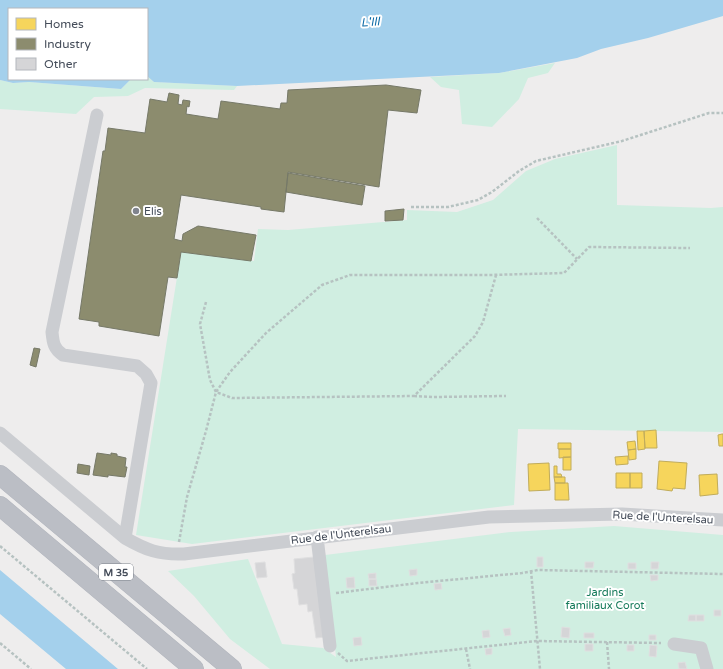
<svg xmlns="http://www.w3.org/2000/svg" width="723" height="669" viewBox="0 0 723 669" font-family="'Varela Round',sans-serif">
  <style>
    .green { fill: #d0eee1 }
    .water { fill: #a4d0ec }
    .homes { fill: #f6d55c; stroke: #c1ac5b }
    .industry { fill: #8c8c6e; stroke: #767968 }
    .building { fill: #d5d5d7; stroke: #dfdfe0 }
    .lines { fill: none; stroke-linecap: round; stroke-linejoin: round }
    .highway-casing { stroke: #b2b5bd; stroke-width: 20 }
    .path { stroke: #b6c2c1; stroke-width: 2.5; stroke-dasharray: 3 2; stroke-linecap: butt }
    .minor { stroke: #cbcdd1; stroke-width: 13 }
    .highway { stroke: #bbbec5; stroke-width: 19 }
    .poi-dot { fill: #80848d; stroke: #fff; stroke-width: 1.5 }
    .labels { text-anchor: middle; stroke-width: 4; stroke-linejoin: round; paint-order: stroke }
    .shield { fill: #fff; stroke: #7c828b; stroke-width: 1 }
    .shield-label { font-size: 10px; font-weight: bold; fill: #444c59 }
    .poi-label { font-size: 11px; fill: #444c59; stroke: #fff; text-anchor: start }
    .street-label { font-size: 11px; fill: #444c59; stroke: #fff }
    .park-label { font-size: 11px; fill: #157a5a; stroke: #fff }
    .water-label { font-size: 12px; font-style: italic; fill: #0b6aa6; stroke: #fff }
  </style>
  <rect width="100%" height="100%" fill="#eeeded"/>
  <path class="green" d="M555 63 548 73 528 78 519 99 492 127 462 124 459 90 441 87 430 77 499 73Z
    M147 76 154 82 237 86 234 90 145 88 128 96 94 97 76 114 0 109V80L13 83 29 82 121 89 131 79H147Z
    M617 145V205L711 208 723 207V432L518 429 514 505 192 544 136 535 181 252 254 261 258 229 288 230 407 220V210L457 212 493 200 526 171 555 159Z
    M614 526 723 535V669H270L230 639 194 596 168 571 248 559 282 644 323 648 336 657 325 555 511 532Z"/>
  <path class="water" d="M0 0H723V16L648 38 601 49 577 58 499 73 237 86 154 82 147 76V9H9V79H131L121 89 29 82 13 83 0 80Z
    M0 570 118 669H66L0 614Z"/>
  <path class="homes" d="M656 430 657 448H645L644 431Z
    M637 431H644L645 449 638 450Z
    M722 434H723V446H719L718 435Z
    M635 441 636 449 628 450 627 442Z
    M558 443H571V449H558Z
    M559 449H571V457L559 458Z
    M636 449V459L629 460 628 450Z
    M628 456V464L616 465 615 457Z
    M563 457H571V470H563Z
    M659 461 687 463 685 489 673 488 672 491 657 489Z
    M549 463 550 490 529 491 528 464Z
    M554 466H557V474H561L562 477H554Z
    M616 473H630V488H616Z
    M630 473H642V488H630Z
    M717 474 718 494 700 496 699 475Z
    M554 477H565V483H555Z
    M555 483H568L569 500H555Z"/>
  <path class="industry" d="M386 85 421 90 417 113 388 110 379 187 288 172 284 212 261 209V207L181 195 174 239 182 241 183 234 198 226 256 235 251 261 181 252 177 278 168 277 159 336 99 326V322L79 319 103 151H105L108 128 145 133 150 99 167 102 169 93 179 95 178 104 182 105 183 100 190 101 189 107 187 106 186 114 218 119 221 101 280 109 281 103H287L288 90Z
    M288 173 365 186 362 205 286 192Z
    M404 209 403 220 385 221V211Z
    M34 348 40 349 36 367 30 365Z
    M97 453 111 455V453L117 454V456L126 458 125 467H127L125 477 108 475V477L93 475Z
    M78 464 90 466 89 475 77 473Z"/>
  <path class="building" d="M314 557 325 637 316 638 312 611 308 612 307 604 299 605 297 589H294L292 574 295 573 294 559Z
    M537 557H543V567H537Z
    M265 562 267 577 257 578 255 563Z
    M585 562H594L593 568H585Z
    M651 562H659L658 569H651Z
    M628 563H636V569H628Z
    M417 569V575L410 576 409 570Z
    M376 573V579H369L368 574Z
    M650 575H658V580L651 581Z
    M354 577 355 588H347L346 578Z
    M369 579H376L377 586H369Z
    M441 583 442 589 435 590 434 584Z
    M714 610H721V616H714Z
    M689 615H696V621H688Z
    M696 615H704V621H696Z
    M562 627 570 628 569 638 561 637Z
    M510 628 511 635 505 636 503 629Z
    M489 630 490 637 483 638 482 631Z
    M584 633H594V638H584Z
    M649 635H656V640H649Z
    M361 637 362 645 354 646 353 638Z
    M585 644H593V651H585Z
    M627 645H634V651H627Z
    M650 645 657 646 656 657 649 656Z
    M492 648V654L486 655 485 649Z
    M685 662 687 669H679L678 663Z"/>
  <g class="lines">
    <g class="highway-casing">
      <path id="highway" d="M0 475 232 669
        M0 506 194 669"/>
    </g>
    <path class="path" d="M411 207H448L478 200 492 192 519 171 536 161 622 141 709 113H723
      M537 218 577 259
      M206 302 200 324 210 380 216 392 232 398 414 396 475 336 483 322 496 275
      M414 396 433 397 506 396
      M179 542 187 497 206 431 216 392 230 372 266 333 322 285 350 275H489L564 273 589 247 690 248
      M0 546 147 669
      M531 571 540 669
      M336 593 418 583 522 573 538 570 723 574
      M607 642 609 669
      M0 643 31 669
      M466 649 470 669
      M338 653 347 661 537 641 661 643"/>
    <path class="minor" d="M97 115 52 332C53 343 54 349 63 355L137 366 146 374 151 383 125 538
      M0 433 125 538C146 550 159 555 184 554L489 517 622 514 723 520
      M317 537 330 646
      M674 644 701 648 707 669"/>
    <use href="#highway" class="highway"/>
  </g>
  <circle class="poi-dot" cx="136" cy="211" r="4"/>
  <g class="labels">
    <rect class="shield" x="99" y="564" width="34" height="16" rx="3"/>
    <g class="shield-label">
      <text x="116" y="576">M 35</text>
    </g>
    <g class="poi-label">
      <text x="144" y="215">Elis</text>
    </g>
    <g class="street-label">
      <text transform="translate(663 517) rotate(3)" y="4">Rue de l'Unterelsau</text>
      <text transform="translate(341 534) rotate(-7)" y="4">Rue de l'Unterelsau</text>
    </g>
    <g class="park-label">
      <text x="605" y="596">Jardins<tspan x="605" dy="13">familiaux Corot</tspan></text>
    </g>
    <g class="water-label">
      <text transform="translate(370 22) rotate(-4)" y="4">L'Ill</text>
    </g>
  </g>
  <rect x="8" y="8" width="140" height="72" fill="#ffffff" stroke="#b4b7bd"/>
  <rect x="16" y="18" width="20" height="12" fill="#f6d55c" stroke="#b4b7bd"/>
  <text x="44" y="28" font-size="12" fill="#444c59">Homes</text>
  <rect x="16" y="38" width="20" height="12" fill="#8c8c6e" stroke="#b4b7bd"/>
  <text x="44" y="48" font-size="12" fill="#444c59">Industry</text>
  <rect x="16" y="58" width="20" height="12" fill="#d5d5d7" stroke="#b4b7bd"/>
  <text x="44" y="68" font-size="12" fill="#444c59">Other</text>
</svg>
